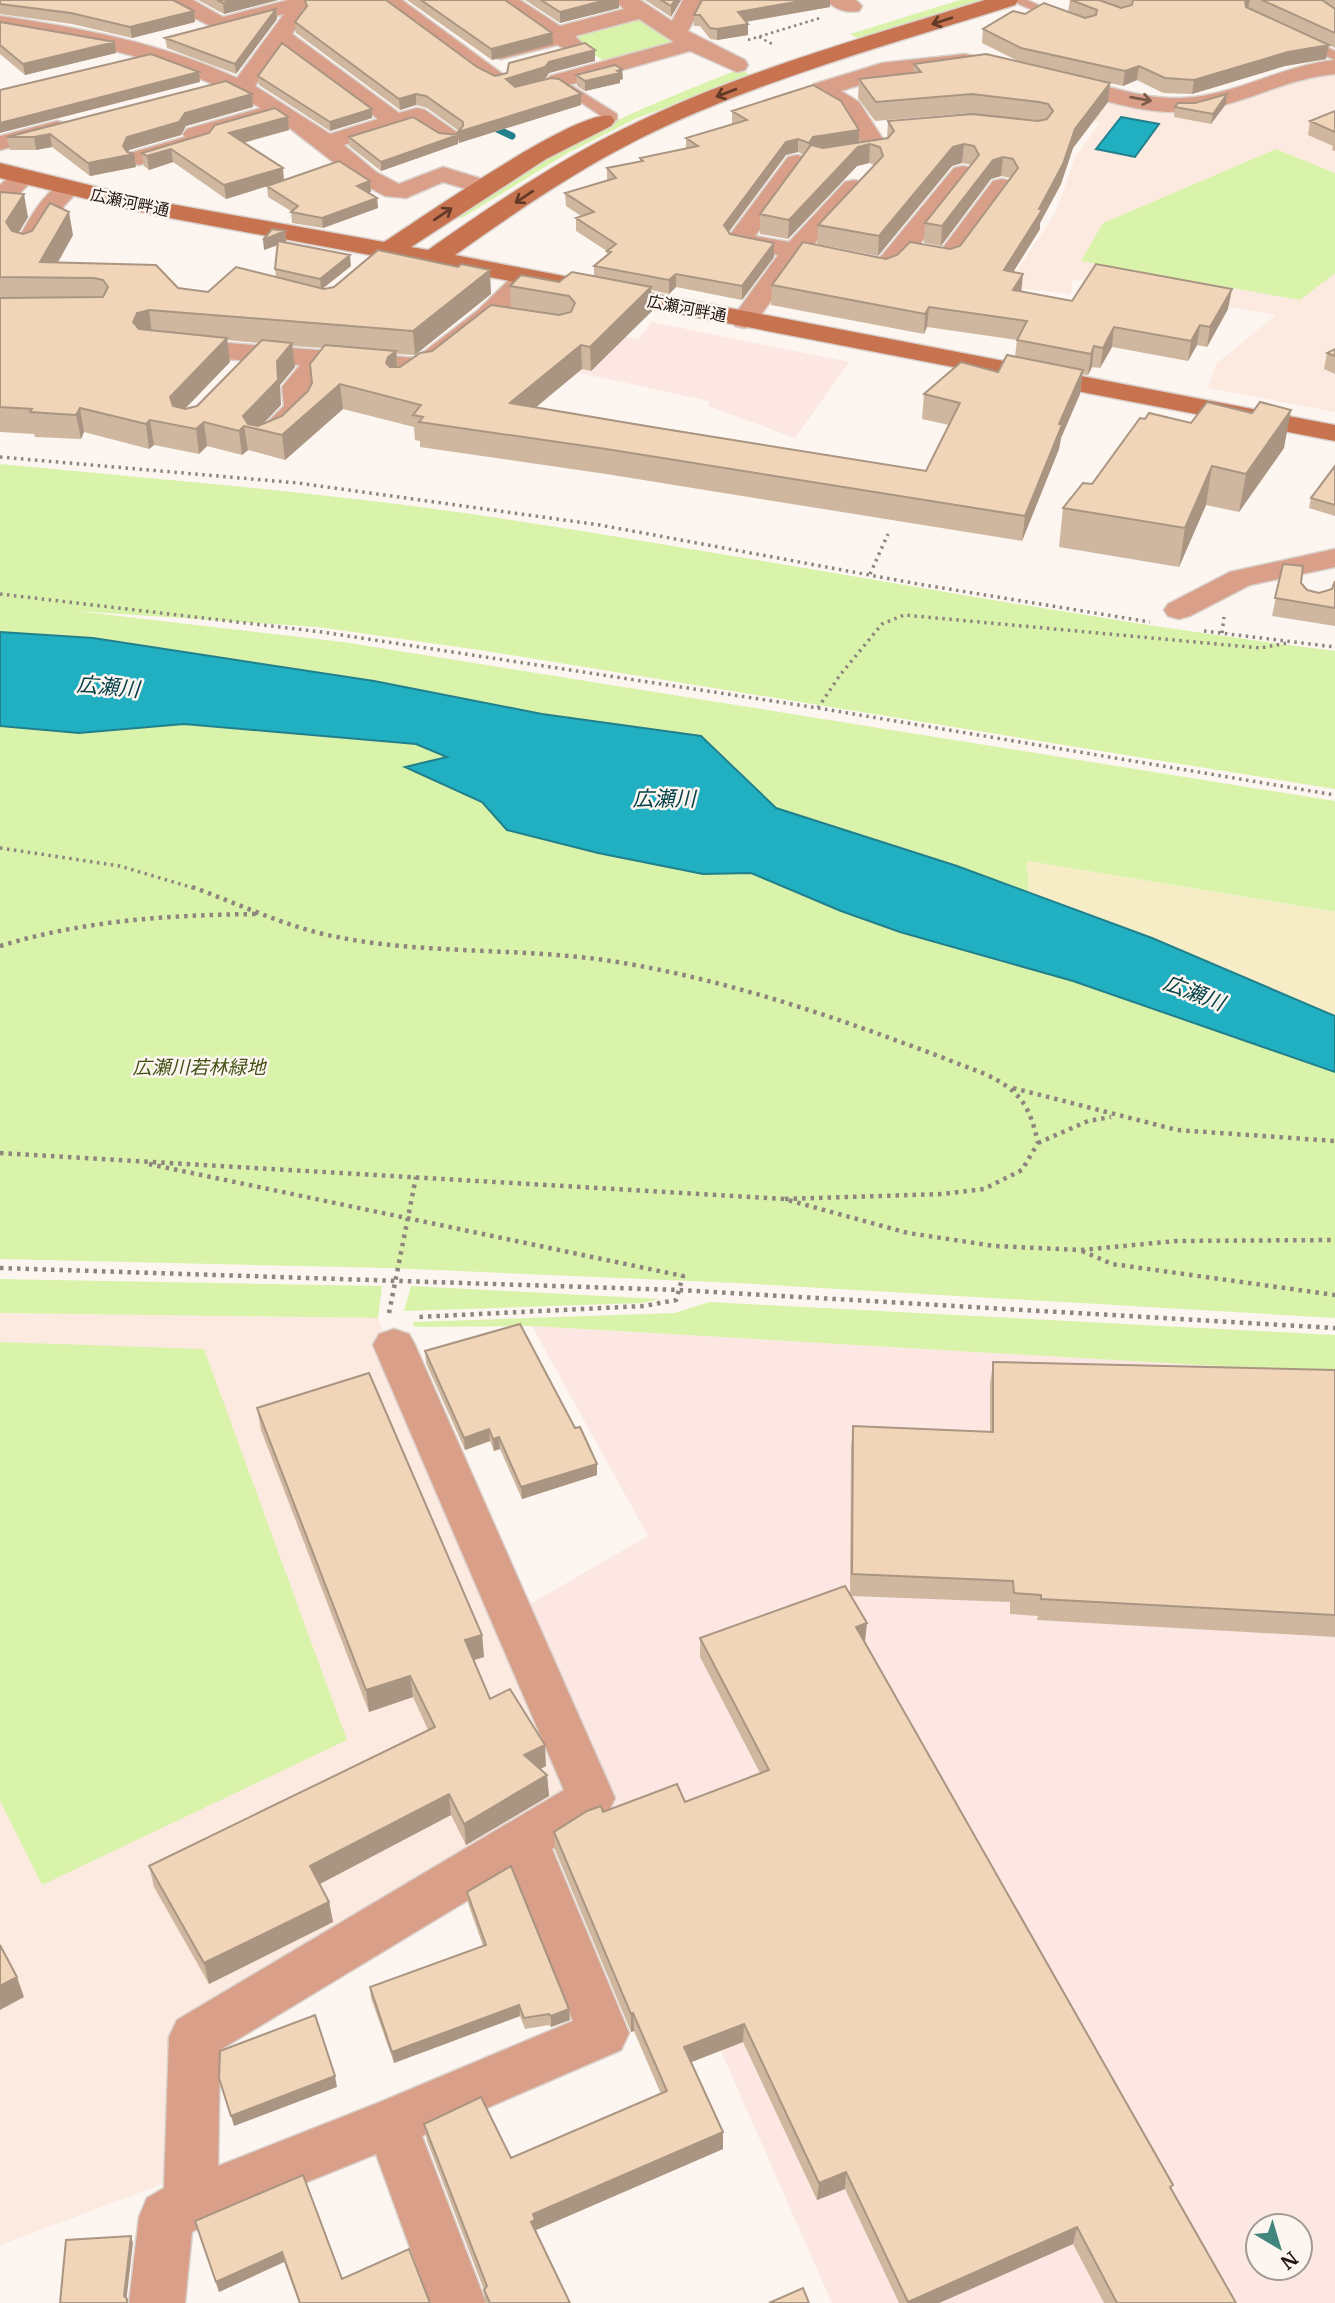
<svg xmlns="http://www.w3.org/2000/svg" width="1335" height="2303" viewBox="0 0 1335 2303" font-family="Merriweather,'Noto Sans JP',serif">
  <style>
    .commercial { fill: #fce7e3; fill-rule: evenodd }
    .built { fill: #fceae0 }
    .green { fill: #daf3ab }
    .sand { fill: #f6edc7 }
    .water { fill: #21afc2; stroke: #21808c; stroke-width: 2 }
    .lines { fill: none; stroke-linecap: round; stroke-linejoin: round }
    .stream { stroke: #21808c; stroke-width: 7 }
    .lane-casing { stroke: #d9d1cc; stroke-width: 3 }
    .street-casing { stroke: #d9d1cc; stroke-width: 3 }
    .secondary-casing { stroke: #d9d1cc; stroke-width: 3 }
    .path-far2 { stroke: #8e857f; stroke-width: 2.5; stroke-dasharray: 2.5 3.5; stroke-linecap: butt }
    .path-far1 { stroke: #8e857f; stroke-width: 3.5; stroke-dasharray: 2.5 4.5; stroke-linecap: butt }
    .path { stroke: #8e857f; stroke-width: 4.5; stroke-dasharray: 3.5 5; stroke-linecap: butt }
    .lane { fill: #da9f88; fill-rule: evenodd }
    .street { fill: #da9f88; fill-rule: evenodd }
    .secondary { fill: #c87350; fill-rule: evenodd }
    .wall { fill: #cfb79f; fill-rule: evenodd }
    .shaded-wall { fill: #a99582 }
    .building { fill: #f1d5b9; stroke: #a99582; stroke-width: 2 }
    .oneway { stroke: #633a28 }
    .oneway2 { stroke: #7d5a4a }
    .labels { text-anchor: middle; stroke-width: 5; stroke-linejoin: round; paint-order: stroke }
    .far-street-label { font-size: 16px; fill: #20140d; stroke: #fcf5f0 }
    .park-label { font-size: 19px; font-style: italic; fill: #425216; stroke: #fcf5f0 }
    .water-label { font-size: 21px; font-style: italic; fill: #044149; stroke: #fcf5f0 }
  </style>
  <rect width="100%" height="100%" fill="#fcf5f0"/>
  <path class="commercial" d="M652 322 849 362 795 438 708 406 709 401 571 371 602 333 638 339Z
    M532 1326 1335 1373V2303H832L525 1607 648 1536ZM1258 2226H1300V2268H1258Z"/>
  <path class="built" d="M1335 74V412L1208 388 1216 364 1276 315 1072 279 1071 294 1006 287 1056 212 1075 157 1100 123 1046 113 1068 87 1152 107 1315 75Z
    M0 1313 378 1318 573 1801 181 2024 165 2183 0 2245Z"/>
  <path class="green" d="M960 0H990L862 40 850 34Z
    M636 16 681 42 607 63 562 35Z
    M740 69 752 76 637 118 566 154 462 218 452 216C473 202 494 187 515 174 586 131 663 99 740 69Z
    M1276 149 1335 173V273L1300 300 1081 261 1103 223Z
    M0 464C166 480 333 493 498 518 777 560 1055 616 1335 651V789L486 651 318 627 76 611 343 642 1335 801V912L1027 861 1029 894 957 866 776 808 701 736 542 714 374 681 93 638 0 632Z
    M184 724 416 744 448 757 407 767 482 802 507 830 598 853 703 874 751 873 841 911 899 932 1073 981 1335 1072V1318L737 1283 389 1268 0 1259V726L79 733Z
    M0 1279 382 1286 378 1318 0 1313Z
    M411 1286 660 1299 642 1303 404 1311Z
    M709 1302 1335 1335V1373L532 1326 414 1327 413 1322 675 1313Z
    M0 1342 204 1349 347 1740 42 1885 0 1801Z"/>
  <path class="sand" d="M1027 861 1335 912V1016L1152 938 1029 894Z"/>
  <path class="water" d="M1121 117 1159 124 1135 157 1096 149Z
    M0 632 93 638 374 681 542 714 701 736 776 808 957 866 1152 938 1335 1016V1072L1073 981 900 932 841 911 751 873 703 874 598 853 507 830 482 802 405 767 447 757 416 744 184 724 79 733 0 726Z"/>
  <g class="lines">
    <path class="stream" d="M489 125 512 136"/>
    <g class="lane-casing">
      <path id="lane" d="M1010 0H1027L1065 17 1055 20Z
        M1302 36 1335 51V60L1298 43V37Z
        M558 77 617 114V120H607L554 84 552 81Z"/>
    </g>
    <g class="street-casing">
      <path id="street" d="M166 0H193L223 17 288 0H316L314 7 301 10 306 15 292 34 399 113 417 108 425 110 462 136 458 141C441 145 428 132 414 123L344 145 376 172 399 184 443 167 492 182 495 187 492 192 483 194 443 182 406 198 385 196 359 182 274 116 271 120 212 137 214 139 210 144 139 165 130 163 127 158 130 153 185 137 183 134 187 129 261 108C179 62 92 42 0 30V16C81 28 162 43 237 78L284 14 220 31 169 5ZM282 48 378 119 330 134 255 86Z
        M377 0H402L508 78 505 83H489Z
        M494 0H520L560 26 624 9 614 0H640L672 21 683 0H705L688 31 745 60 748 65 745 70 737 72 690 51 558 88 550 86 547 81 550 76 674 42 639 19 575 36 584 45 581 50 573 52 557 45 501 59 493 57 490 52 493 47 543 35Z
        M827 0H856L862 6 859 11C848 13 834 10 827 0Z
        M965 54 973 56 976 61 973 66 885 77 841 91 859 102 890 150 886 155C869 159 847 165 830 161L826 156 830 151 863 145 842 112 810 89 814 84 882 63Z
        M1335 60V74C1286 78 1243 105 1194 111 1145 117 1096 97 1050 85L1047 80 1050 75 1058 73C1102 84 1149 103 1195 97 1243 91 1286 65 1335 60Z
        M57 121 65 123 69 128 65 133 0 150V136Z
        M797 155 806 157 809 162 755 236 789 242 845 182 854 180 863 182 866 187 812 246 879 259 954 168 963 166 972 168 975 173 919 245 942 249 993 181 1002 179 1011 181 1014 186 958 263 949 266 908 259 894 273 885 276 801 259 753 326 744 328 735 326 731 320 778 255 730 245 726 240 788 157Z
        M24 170 33 172 36 177 19 194 9 210 0 212V185L15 172Z
        M68 182 77 184 80 189 64 206 35 252 26 255 17 252 13 247C27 226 42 188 68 182Z
        M526 269 535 272 539 277 535 282 495 323 432 373 422 375 326 367 310 388 312 408 308 414C292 428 277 451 254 445L250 439 284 406 282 387 300 365 178 355 169 353 165 347 169 341 178 339 416 358 477 311 517 272Z
        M1335 549V567L1250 585 1190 616 1179 619 1168 616 1164 610 1168 604 1230 572Z
        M394 1329 409 1334 415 1345 615 1798 608 1813 552 1849 629 2033 621 2050 422 2136 486 2303H430L376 2154 208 2222 192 2232 185 2303H129L139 2217 147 2198 164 2188 169 2037 177 2020 564 1790 373 1345 379 1334ZM513 1873 573 2021 378 2103 218 2166 220 2050Z"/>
    </g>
    <g class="secondary-casing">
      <path id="secondary" d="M985 0H1018L1015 5C888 45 758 80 639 139 574 172 514 213 455 255L1335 425V441L489 277 154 215 0 178V163L154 201 384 242C420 219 578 108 611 116L615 121 611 126 546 159 411 247 428 250C491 206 554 163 623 129 738 72 863 38 985 0Z"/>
    </g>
    <path class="path-far2" d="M759 37 774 45
      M748 40 820 18"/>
    <path class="path-far1" d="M0 457 298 483 600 525 918 584 1150 622
      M870 574 888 534
      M0 594 322 632 818 708 1335 795
      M1204 631 1335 647
      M1222 633 1224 617
      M818 708 840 675 882 624 904 615 1260 648 1287 643
      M0 848 120 866 197 889"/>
    <path class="path" d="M192 887C239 904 284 926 332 936 423 955 519 947 611 961 739 981 864 1027 985 1074 1020 1090 1030 1106 1038 1143L1022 1170 984 1189 942 1194 784 1199
      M0 946C85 920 170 915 258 914
      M1013 1088 1177 1130 1335 1141
      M1038 1143 1088 1121 1111 1117
      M0 1153 784 1199 908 1233 995 1246 1081 1250 1176 1241 1335 1240
      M149 1164 683 1276 676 1300 644 1306 417 1317
      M1082 1251 1112 1264 1335 1295
      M0 1268 679 1290 1335 1328
      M389 1313 416 1177"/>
    <use href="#lane" class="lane"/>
    <use href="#street" class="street"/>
    <use href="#secondary" class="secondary"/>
  </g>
  <path class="wall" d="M0 0 194 11 195 22 132 38 72 24 0 14Z
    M198 0H278L224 14Z
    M407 0H505L553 44 492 60Z
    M525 0H619V8L560 23Z
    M645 0H681L671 17Z
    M702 0H830V7L746 22 748 35 717 40 710 39 700 26H694V15Z
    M1070 0H1335V48L1329 45 1326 59 1285 66 1192 94 1163 93 1137 80 1123 86 1020 62 982 43 983 29 1025 14 1068 12Z
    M305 1 477 67 495 76 595 50V61L549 73 546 78 528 84 581 94V105L459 143V131L427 108 416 105 400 110 296 33 295 22 306 7Z
    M276 9 277 19 236 74 167 48 165 38Z
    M0 22 115 42 116 53 25 75 0 54Z
    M914 64 1110 83 1108 102 1073 148 1061 184 1040 223V229L1013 272 1022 292 1072 301 1228 309 1207 347 1197 345 1188 361 1112 347 1100 368 1092 367 1088 375 1082 374 1080 394 1061 438 1059 449 1022 541 606 474 420 447V441L415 440 414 427 343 409 285 460 248 450 242 455 207 446 199 454 154 445 149 449 84 432 81 439 35 437 34 434 0 432V192L28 217 18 233 23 234 73 235 58 263 178 288 208 292 276 277 275 269 277 245 264 250 285 231 286 242 351 266 323 288 491 294 415 355 397 354 398 367H400L511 308 510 286 559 282 594 276V266L607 256V251L576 231V218L581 216 566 206 565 193 607 180V168L640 162V158L686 149V138L733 124H732V111L859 143 887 139 888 121 970 113 875 121 858 98 859 79 913 73ZM798 152 804 155 760 214V234L788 239 857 166 869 163 874 165 818 225 817 244 878 256 952 166 962 163 971 165 925 223 924 243 941 246 991 179 1001 176 1011 178 960 246 950 249 886 259 772 285 771 305 924 334 927 327 1017 340 1015 357 998 372 924 394 922 419 949 425 926 471 535 407 582 369 591 371 652 311 651 290 669 294 676 287 742 300 774 257 730 234 729 232 786 155ZM227 340 260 343 197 406 185 409 230 362ZM292 346 323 348 312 383 308 391 282 416 263 424 281 405 280 385 295 367Z
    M576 75 623 79 620 80V83L585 91 577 86Z
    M258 76 372 109V118L330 131 259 85Z
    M252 94 253 107 186 126 181 135 129 150 128 153 136 167 90 176 52 147 36 150H10L7 137Z
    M1227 94 1226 104 1211 124 1174 117 1175 107 1195 103Z
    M1335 111V151L1332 150 1333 146 1308 135 1310 121Z
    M288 117 289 130 244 143 284 180 371 192 369 193 377 198 378 208 323 228 292 223 291 211 268 197 267 186 226 199 173 162 149 170 144 166 142 153 209 133Z
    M458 135V144L381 171 349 146V137Z
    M1335 349V374L1324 369 1327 353Z
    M1284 448 1239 512 1206 505 1179 567 1059 547 1063 508 1092 484Z
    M1335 466V516L1309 508 1311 498Z
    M1283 564 1307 590 1319 593 1332 589 1335 581V626L1272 616Z
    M425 1351 575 1428 597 1475 522 1499 500 1449 494 1451 490 1441 465 1450 426 1363Z
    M993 1362 1335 1370V1637L1037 1620 1038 1616 1010 1614V1602L851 1596 865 1642H864L1236 2303H1104L1073 2244 939 2303H899L845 2189 817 2200 743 2042 691 2062 723 2149 536 2230 570 2303H485L484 2290 427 2141 424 2124 511 2158 661 2094 634 2031 631 2032 555 1850 554 1832 603 1812 685 1802 760 1773 700 1657V1638L850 1595 851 1448 853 1426 990 1432V1384Z
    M257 1408 482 1635 484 1657 474 1660 490 1699 546 1766 540 1769 547 1775 549 1796 466 1845 451 1815 320 1884 329 1902 333 1922 209 1984 154 1887 149 1866 428 1730 413 1697 369 1712 261 1430Z
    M467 1892 570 2020 551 2027 549 2025 525 2029 520 2016 394 2063 371 1998 370 1987 483 1946 468 1903Z
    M195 2221 342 2279 430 2303H299L284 2262 219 2292Z"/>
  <path class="shaded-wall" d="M235 0H278L224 14 223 3Z
    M606 0H619V8L560 23V12Z
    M675 0H681L671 17V6Z
    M807 0H830V7L738 23V12Z
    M1245 0H1250L1248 8 1243 10Z
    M276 9 277 19 236 74 235 64Z
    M194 11 195 22 132 38 130 27Z
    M748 24V35L717 40V29Z
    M552 33 553 44 492 60 491 49Z
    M115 42 116 53 25 75 23 64Z
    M1329 45 1326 59 1285 66 1192 94 1194 80 1288 52Z
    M595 50V61L549 73 546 78 507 91 506 79 549 62Z
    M1139 66 1137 80 1123 86 1125 71Z
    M622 69 623 79 620 80V83L585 91V81Z
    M199 72 200 82 0 133V123Z
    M1110 83 1108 102 1073 148 1061 184 1040 223V229L1002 290 1004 270 1039 209 1075 129Z
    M252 94 253 107 186 126 181 135 129 150 127 155 134 154 136 167 90 176 88 163 123 146 127 137 185 113Z
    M416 94V105L400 110 399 99Z
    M581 94V105L459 143 458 132Z
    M1227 94 1226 104 1211 124 1213 114Z
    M372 109V118L330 131V122Z
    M288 117 289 130 230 146 229 133Z
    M859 130V143L808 156 809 143 813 137Z
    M50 134 52 147 36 150 34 137Z
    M458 135V144L381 171V162Z
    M798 139V152L786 155 724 238V225L786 142Z
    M870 144 869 163 857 166 788 239 789 220 858 147Z
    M964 144 962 163 952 166 878 256 879 236 953 147Z
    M171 149 173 162 149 170 147 156Z
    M1003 157 1001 176 991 179 941 246 942 226 993 160Z
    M283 168 284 181 226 199 224 185Z
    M370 181 371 192 358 197 357 186Z
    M24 194 28 217 11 246 6 222Z
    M377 198 378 208 323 228 322 218Z
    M69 212 73 235 49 277 40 262Z
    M285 231 286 242 264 250 263 240Z
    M774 243V257L742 300V286Z
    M350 255 351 266 321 290 320 279Z
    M490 270 491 294 415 355 413 331Z
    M676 274V287L669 294V280Z
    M1023 274 1021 294 1013 290Z
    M651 287 652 311 591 371 590 347Z
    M1232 289 1228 309 1207 347 1210 327Z
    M929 307 927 327 924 334 925 314Z
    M149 310 152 334 141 338 133 322 137 313Z
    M1200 325 1197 345 1188 361 1191 341Z
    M1114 327 1112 347 1100 368 1103 348Z
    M227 338 230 362 173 421 170 397Z
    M292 343 295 367 280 385 281 405 258 429 244 426 243 416 277 361Z
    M581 345 582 369 511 428 510 403Z
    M1094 346 1092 367 1088 375 1091 354Z
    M396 351 398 376 386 363 388 357Z
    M1083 370 1080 394 1061 438 1059 449 1022 541 1025 516 1059 424Z
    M340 384 343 409 285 460 282 435Z
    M80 408 84 432 81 439 76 415Z
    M1291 410 1284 448 1239 512 1246 474Z
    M150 420 154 445 149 449 146 424Z
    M204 422 207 446 199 454 196 429Z
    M244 426 248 450 242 455 239 431Z
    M1212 466 1206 505 1179 567 1185 528Z
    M489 1429 490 1441 465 1450 464 1438Z
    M499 1437 500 1449 494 1451 493 1439Z
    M597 1464V1475L522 1499 521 1487Z
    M867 1623 865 1642 854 1646 856 1627Z
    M482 1635 484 1657 467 1662 465 1640Z
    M410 1676 413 1697 369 1712 366 1690Z
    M545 1745 546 1766 526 1777 524 1755Z
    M547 1775 549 1796 466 1845 464 1824Z
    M449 1794 451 1815 314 1887 310 1866Z
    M329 1902 333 1922 209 1984 204 1963Z
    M17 1977 24 1997 0 2010V1986Z
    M519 2005 520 2016 394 2063 392 2052Z
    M569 2009 570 2020 551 2027V2016Z
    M633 2013 634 2031 631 2032V2014Z
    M744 2024 743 2042 684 2065V2047Z
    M335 2076 337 2087 234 2126 231 2116Z
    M723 2132V2149L536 2230 537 2236 531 2222 533 2214Z
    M846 2172 845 2189 817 2200 819 2183Z
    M1077 2227 1073 2244 939 2303H908V2302Z
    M131 2236 133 2243 126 2303 124 2296Z
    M282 2252 284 2262 219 2292 216 2282Z"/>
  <path class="building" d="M0 0H173L194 11 130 27 71 13 0 4Z
    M217 0H235L223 3Z
    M307 0H386L477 67 495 76 507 73 509 63 585 43 595 50 549 62 545 67 506 79 515 87 551 78 559 79 581 94 458 132 463 126V122L426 96 416 94 399 99 295 22 307 6 305 1Z
    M421 0H505L552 33 491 49Z
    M541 0H606L560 12Z
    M661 0H675L671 6Z
    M702 0H807L738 12 748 24 717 29 710 28 700 15H694Z
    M1071 0H1099L1121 8 1132 5 1133 0H1245L1246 7 1329 45 1288 52 1194 80 1165 78 1139 66 1125 71 1021 48 983 29 1013 11 1025 14 1044 3 1085 18 1096 15 1097 10Z
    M1262 0H1322L1335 9V33Z
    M276 9 235 64 165 38Z
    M0 22 115 42 23 64 0 45Z
    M282 43 372 109 330 122 258 76Z
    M151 54 199 72 0 123V90Z
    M986 54 1110 83 1075 129 1063 164 1039 209 1042 210 1004 270 1023 274 1013 290 1072 301 1096 264 1232 289 1210 327 1200 325 1191 341 1114 327 1103 348 1094 346 1091 354 1017 340 1027 321 929 307 925 314 772 285 803 242 886 259 897 255 910 242 950 249 960 246 1018 168 1013 159 1003 157 993 160 942 226 925 223 979 155 974 146 964 144 953 147 879 236 818 225 883 156 880 147 870 144 858 147 789 220 760 214 811 145 823 148 888 138 894 131 888 121 972 114 1038 121 1047 119 1053 111 1048 104 1039 102 972 94 876 102 859 79 921 72 914 64Z
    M615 65 622 69 617 71 620 73 585 81 576 75Z
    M226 81 252 94 185 113 179 122 127 137 123 146 127 152 134 154 88 163 50 134 34 137H7Z
    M813 85 841 101 859 130 813 137 809 143 798 139 786 142 724 225 730 234 774 243 742 286 676 274 669 280 594 266 611 252 607 251 616 244 576 218 594 212 565 193 616 178 607 168 643 161 640 158 698 146 686 138 747 120 732 111Z
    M1227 94 1213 114 1175 107 1178 103H1195Z
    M275 108 288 117 229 133 283 168 224 185 171 149 147 156 142 153 209 133 215 125Z
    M1335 111V132L1310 121Z
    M413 117 439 133 458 135 381 162 349 137Z
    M339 161 370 181 357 186 377 198 322 218 291 212 298 206 267 186Z
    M0 192 24 194 6 222 12 231 23 234 32 231 50 203 69 212 40 262 156 265 178 288 208 292 236 267 324 289 334 287 378 250 458 267 461 264 490 270 413 331 149 310 137 313 133 322 139 329 227 338 170 397 173 406 185 409 197 406 262 340 292 343 277 361 278 380 243 416 248 424 258 426 282 416 308 391 312 383 310 364 325 345 396 351 388 357 386 363 390 367H400L420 353 432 351 491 305 559 315 571 312 575 303 569 296 510 286 521 275 559 282 572 272 651 287 590 347 581 345 510 403 652 427 926 471 960 403 924 394 961 362 998 372 1007 355 1083 370 1059 424 1062 425 1025 516 606 449 419 422 423 417 413 415 421 405 340 384 282 435 244 426 239 431 204 422 196 429 150 420 146 424 80 408 76 415 30 412 32 409 0 407V298L103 297 108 287 103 280 94 278 0 277Z
    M272 229 285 231 263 240Z
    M278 241 350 255 320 279 275 269Z
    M1335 349V356L1327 353Z
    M1207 402 1252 413 1260 402 1291 410 1246 474 1212 466 1185 528 1063 508 1083 483 1092 484 1140 418 1145 419 1149 413 1191 423Z
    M1335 466V505L1311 498Z
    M1283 564 1303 566 1301 583 1307 590 1319 593 1332 589 1335 581V608L1275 598Z
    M520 1324 575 1428 580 1427 597 1464 521 1487 499 1437 493 1439 489 1429 464 1438 425 1351Z
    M993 1362 1335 1370V1615L1041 1599V1595L1014 1593 1013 1581 852 1574 853 1426 993 1432Z
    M369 1373 482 1635 465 1640 490 1699 510 1689 545 1745 524 1755 547 1775 464 1824 449 1794 310 1866 329 1902 204 1963 149 1866 435 1727 410 1676 366 1690 257 1408Z
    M845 1586 867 1623 856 1627 1173 2185 1170 2187 1236 2303H1117L1077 2227 908 2302 846 2172 819 2183 744 2024 684 2047 723 2132 533 2214 535 2220 531 2222 570 2303H490L484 2290 487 2286 424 2124 481 2097 511 2158 667 2091 633 2013 631 2014 554 1832 587 1811 601 1806 603 1812 677 1784 685 1802 769 1770 700 1638Z
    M511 1866 569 2009 551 2016 549 2014 524 2018 519 2005 392 2052 370 1987 486 1945 467 1892Z
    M0 1945 17 1977 0 1986Z
    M315 2015 335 2076 231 2116 219 2078 220 2051Z
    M303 2175 342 2279 409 2249 430 2303H300L282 2252 216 2282 195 2221Z
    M131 2236 124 2296 127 2299V2303H60L66 2240Z
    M803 2288 809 2303H769Z"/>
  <defs><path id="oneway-shaft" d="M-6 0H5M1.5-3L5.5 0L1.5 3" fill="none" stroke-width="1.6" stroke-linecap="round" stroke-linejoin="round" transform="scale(1.75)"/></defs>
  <g class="oneway">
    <use href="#oneway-shaft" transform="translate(942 21) rotate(162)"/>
    <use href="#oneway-shaft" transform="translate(726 93) rotate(159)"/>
    <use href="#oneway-shaft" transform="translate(524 197) rotate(146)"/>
    <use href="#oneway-shaft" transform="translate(443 214) rotate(-34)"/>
  </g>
  <use class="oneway2" href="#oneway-shaft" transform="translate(1141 99) rotate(10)"/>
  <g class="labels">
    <g class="far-street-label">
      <text transform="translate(130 202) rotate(12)" y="6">広瀬河畔通</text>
      <text transform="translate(687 308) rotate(11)" y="6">広瀬河畔通</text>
    </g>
    <g class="park-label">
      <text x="199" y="1074">広瀬川若林緑地</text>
    </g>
    <g class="water-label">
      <text transform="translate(108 687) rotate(5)" y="7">広瀬川</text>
      <text x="664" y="806">広瀬川</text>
      <text transform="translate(1194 993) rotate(21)" y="7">広瀬川</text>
    </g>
  </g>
  <g transform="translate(1279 2247) rotate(142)"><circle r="33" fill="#fcf5f0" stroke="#a49b95" stroke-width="2"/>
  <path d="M0-5L12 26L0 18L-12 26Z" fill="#40867d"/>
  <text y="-10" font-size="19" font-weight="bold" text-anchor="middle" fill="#20140d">N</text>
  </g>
</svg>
